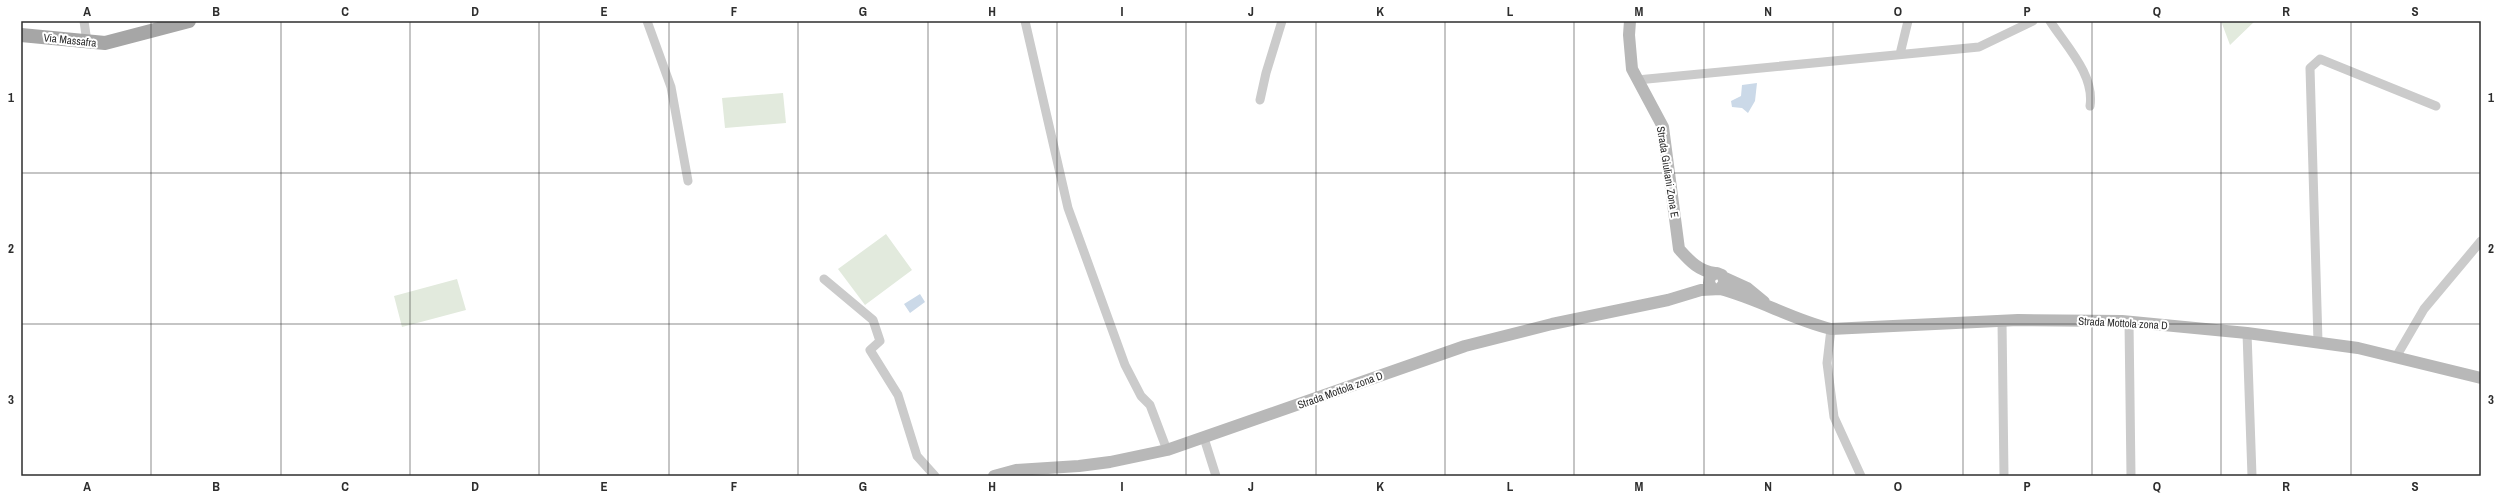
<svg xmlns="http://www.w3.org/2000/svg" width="2502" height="497" viewBox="0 0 2502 497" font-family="'Archivo Narrow',sans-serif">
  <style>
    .green { fill: #e2eadd }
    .water { fill: #cbd9e8 }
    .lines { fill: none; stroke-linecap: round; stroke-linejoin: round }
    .street { stroke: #cbcbcb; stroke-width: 9 }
    .secondary { stroke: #b8b8b8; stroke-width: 12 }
    .primary { stroke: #a6a6a6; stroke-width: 14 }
    .grid { fill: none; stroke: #2e2e2e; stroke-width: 1; stroke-opacity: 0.55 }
    .labels { text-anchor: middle; stroke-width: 4; stroke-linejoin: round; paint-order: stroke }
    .street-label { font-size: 11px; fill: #2e2e2e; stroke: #fff }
    .neatline { fill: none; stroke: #2e2e2e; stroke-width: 1.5 }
    .grid-label { font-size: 13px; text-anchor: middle; font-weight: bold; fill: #2e2e2e }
  </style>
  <rect width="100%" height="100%" fill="#fff"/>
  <path class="green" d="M2221 21H2255L2230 45Z
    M783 93 786 123 725 128 722 98Z
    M886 234 912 270 865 305 838 269Z
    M457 279 466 310 402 327 394 296Z"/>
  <path class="water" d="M1757 83 1755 101 1748 113 1742 108 1732 107 1731 101 1741 96 1742 85Z
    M920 294 925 302 910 313 904 304Z"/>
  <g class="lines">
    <path class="street" d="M84 21 87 42
      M647 21 671 87 688 181
      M1025 21 1068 208 1125 365 1141 396 1150 405 1167 450
      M2050 21C2066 46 2095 75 2090 106
      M1900 54 1908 21
      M1637 80 1979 47 2033 21
      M1260 100 1266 73 1282 21
      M824 279 873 320 880 341 870 350 898 395 917 456 935 476
      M2002 321 2004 476
      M2129 322 2131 476
      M1831 329 1827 363 1834 417 1861 476
      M2247 333 2252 476
      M2318 342 2310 68 2320 59 2436 106
      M2396 357 2424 309 2481 241
      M1204 438 1216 476"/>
    <path class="secondary" d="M1630 21 1629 35 1632 69 1663 127 1679 249C1689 260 1698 271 1715 273
      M1725 278 1747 288 1764 302
      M1720 289C1759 299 1793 320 1831 329L2018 320 2122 321 2247 333 2358 348 2481 378
      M994 476 1016 470 1079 466 1110 462 1167 450 1465 346 1552 324 1668 300 1701 290 1720 289 1725 282 1722 275 1717 273 1710 276 1709 283 1712 288"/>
    <path class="primary" d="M21 35 105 43 189 21"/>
  </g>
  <path class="grid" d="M151 21V476M281 21V476M410 21V476M539 21V476M669 21V476M798 21V476M928 21V476M1057 21V476M1186 21V476M1316 21V476M1445 21V476M1574 21V476M1704 21V476M1833 21V476M1963 21V476M2092 21V476M2221 21V476M2351 21V476M21 173H2481M21 324H2481"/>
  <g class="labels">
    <g class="street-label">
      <text transform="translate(70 40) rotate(6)" y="4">Via Massafra</text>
      <text transform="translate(1668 172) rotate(81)" y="4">Strada Giuliani Zona E</text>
      <text transform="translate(2123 323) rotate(3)" y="4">Strada Mottola zona D</text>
      <text transform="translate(1340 390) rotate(-20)" y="4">Strada Mottola zona D</text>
    </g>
  </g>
  <rect width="2502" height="497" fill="none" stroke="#ffffff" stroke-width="44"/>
  <rect x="22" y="22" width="2458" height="453" class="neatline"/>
  <g class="grid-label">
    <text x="87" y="16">A</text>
    <text x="216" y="16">B</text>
    <text x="345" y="16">C</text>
    <text x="475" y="16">D</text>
    <text x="604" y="16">E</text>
    <text x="734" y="16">F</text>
    <text x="863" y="16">G</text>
    <text x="992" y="16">H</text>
    <text x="1122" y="16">I</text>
    <text x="1251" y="16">J</text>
    <text x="1380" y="16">K</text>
    <text x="1510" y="16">L</text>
    <text x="1639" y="16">M</text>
    <text x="1768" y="16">N</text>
    <text x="1898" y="16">O</text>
    <text x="2027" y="16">P</text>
    <text x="2157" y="16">Q</text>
    <text x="2286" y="16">R</text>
    <text x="2415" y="16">S</text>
    <text x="11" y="102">1</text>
    <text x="2491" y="102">1</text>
    <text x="11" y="253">2</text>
    <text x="2491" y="253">2</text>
    <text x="11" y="404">3</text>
    <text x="2491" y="404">3</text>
    <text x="87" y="491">A</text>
    <text x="216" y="491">B</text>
    <text x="345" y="491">C</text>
    <text x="475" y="491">D</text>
    <text x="604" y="491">E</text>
    <text x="734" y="491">F</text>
    <text x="863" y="491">G</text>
    <text x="992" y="491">H</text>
    <text x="1122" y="491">I</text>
    <text x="1251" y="491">J</text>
    <text x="1380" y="491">K</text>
    <text x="1510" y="491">L</text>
    <text x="1639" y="491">M</text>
    <text x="1768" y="491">N</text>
    <text x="1898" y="491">O</text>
    <text x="2027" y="491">P</text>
    <text x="2157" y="491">Q</text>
    <text x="2286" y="491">R</text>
    <text x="2415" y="491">S</text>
  </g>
</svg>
